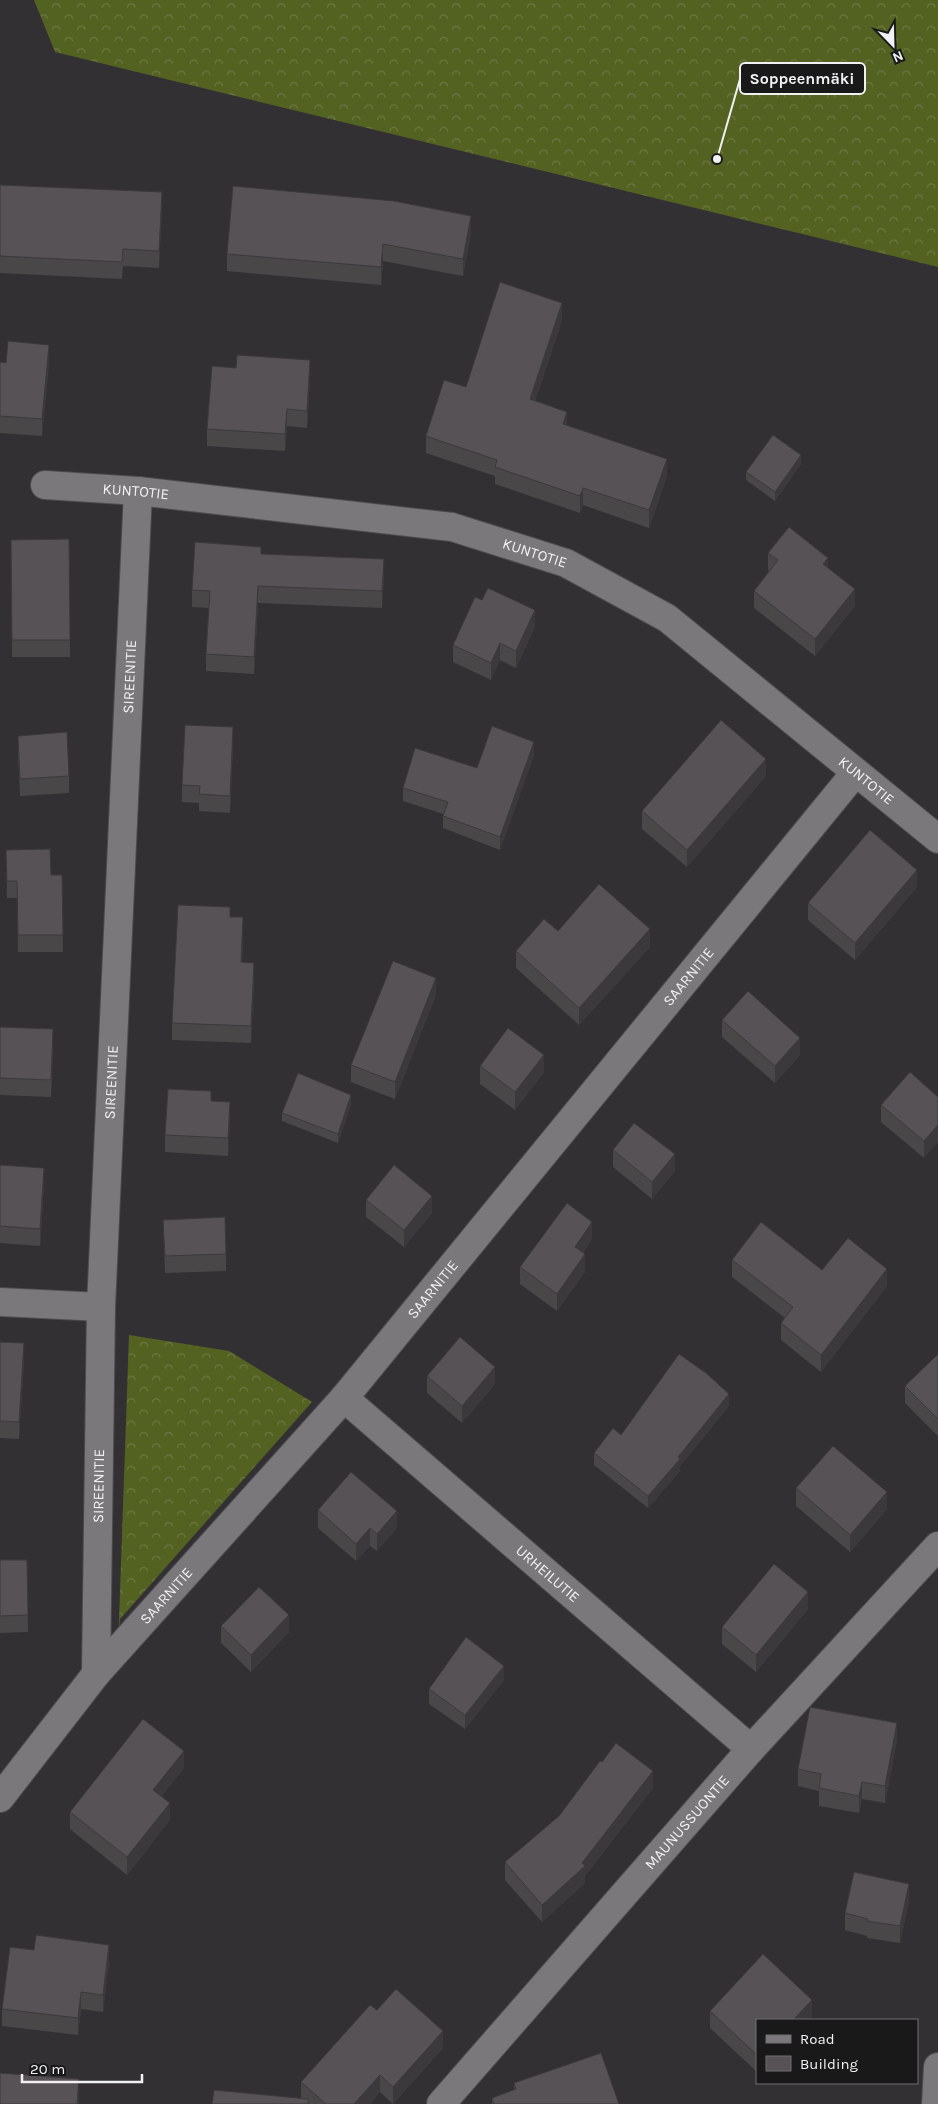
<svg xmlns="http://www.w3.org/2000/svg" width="938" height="2104" viewBox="0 0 938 2104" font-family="Karla,sans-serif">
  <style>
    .forest { fill: url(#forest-crowns) }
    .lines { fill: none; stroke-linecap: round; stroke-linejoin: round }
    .minor-casing { stroke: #4e4c4f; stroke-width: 30 }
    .tertiary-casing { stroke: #4e4c4f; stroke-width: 30 }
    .minor { stroke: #7b787c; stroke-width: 28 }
    .tertiary { stroke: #7b787c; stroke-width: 28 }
    .wall { fill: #4a4749 }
    .shaded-wall { fill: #3c393c }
    .building { fill: #565255; stroke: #3c393c }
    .labels { text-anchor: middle; stroke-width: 4; stroke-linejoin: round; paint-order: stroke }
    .street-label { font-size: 15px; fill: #f1f0f2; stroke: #1a191a }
    .leader { fill: none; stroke: #f1f0f2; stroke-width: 2 }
    .callout-dot { fill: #f1f0f2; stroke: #1a191a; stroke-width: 2 }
    .callout { fill: #1a191a; stroke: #f1f0f2; stroke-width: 2 }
    .callout-label { font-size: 16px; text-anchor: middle; font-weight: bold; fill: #f1f0f2 }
  </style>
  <defs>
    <pattern id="forest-crowns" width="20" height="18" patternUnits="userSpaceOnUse" patternTransform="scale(1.25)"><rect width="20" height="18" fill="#536121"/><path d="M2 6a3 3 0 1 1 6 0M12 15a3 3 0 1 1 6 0" fill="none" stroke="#6c7842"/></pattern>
  </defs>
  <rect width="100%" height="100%" fill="#333034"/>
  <path class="forest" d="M34 0H938V267L55 52Z
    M129 1335 229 1351 312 1402 120 1619 118 1649Z"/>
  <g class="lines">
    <g class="minor-casing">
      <g id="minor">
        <path id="s1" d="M45 485 138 491 452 527 566 563 667 618 938 839"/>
        <path d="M0 1302 101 1307"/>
        <path id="s2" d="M344 1398 751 1749"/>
        <path id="s3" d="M96 1674 101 1307 138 491"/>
        <path id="s4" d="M441 2104 751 1749 938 1546"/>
        <path d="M936 2104 938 2067"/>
      </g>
    </g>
    <g class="tertiary-casing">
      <g id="tertiary">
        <path id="s5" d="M0 1798 96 1674 344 1398 855 773"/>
      </g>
    </g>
    <use href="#minor" class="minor"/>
    <use href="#tertiary" class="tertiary"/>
  </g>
  <path class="wall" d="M0 185 162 209 159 268 123 266 122 279 0 273Z
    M471 233 463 276 383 261 381 285 227 271V254Z
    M562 320 535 401 567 425 667 476 649 528 583 505 580 513 495 484V476L426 453V436L466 387Z
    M0 362 6 363 49 362 42 436 0 433Z
    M310 377 307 428 287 426 285 451 207 446V429Z
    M801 464 775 501 746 480V472Z
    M69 539 70 657H12L11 540Z
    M768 553 828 568 855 606 815 656 754 608V591L769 571 768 570Z
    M261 554 384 576 382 608 258 603 254 674 206 671V654L209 608 192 607V590Z
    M535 627 516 668 500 660 491 680 453 662V645Z
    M18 736 69 776V793L20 796 18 753Z
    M233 744 230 813 199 811V803L182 802V785Z
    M534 755 500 850 443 828V814L403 801V788L477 768Z
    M766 776 687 867 642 829V811Z
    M6 850 51 875H62L63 952H18L17 898H7Z
    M917 887 855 960 808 920V903Z
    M230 917 243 934 242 962 254 980 251 1043 172 1040V1023Z
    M558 931 650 947 579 1025 516 968V951Z
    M436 995 395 1099 351 1082V1065Z
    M722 1020 800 1055 775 1083 722 1037Z
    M0 1041 53 1046 51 1097 0 1095Z
    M480 1066 544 1072 515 1110 480 1084Z
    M938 1097 924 1158 881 1122V1105Z
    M351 1104 338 1143 282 1121V1113Z
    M230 1119 228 1156 165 1152V1135Z
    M613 1150 675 1171 652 1199 613 1167Z
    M0 1165 44 1185 40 1246 0 1243Z
    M366 1200 432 1213 404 1247 366 1217Z
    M163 1220 226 1254V1271L165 1273Z
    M592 1239 583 1253 585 1272 557 1311 520 1284V1267Z
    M732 1260 822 1270 887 1286 821 1372 781 1340V1323L785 1318 732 1277Z
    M0 1342 24 1360 19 1439 0 1438Z
    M938 1354V1436L905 1403V1386Z
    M427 1376 495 1384 462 1423 427 1393Z
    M729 1406 680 1466V1471L648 1508 594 1465V1453L621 1435Z
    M796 1488 887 1509 850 1552 796 1506Z
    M318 1510 397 1528 377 1551 370 1546 356 1561 318 1528Z
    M0 1560H27L28 1632 0 1633Z
    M808 1609 756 1672 722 1644V1627Z
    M221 1626 289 1632 251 1672 221 1643Z
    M504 1680 465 1729 429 1704V1689Z
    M897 1740 885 1803 862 1799 859 1813 819 1806V1791L798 1786V1769Z
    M602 1762 653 1788 585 1876V1883L542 1922 505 1880V1862L559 1816Z
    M184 1768 161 1797 170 1820 127 1875 70 1829V1812Z
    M909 1901 900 1943 867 1938V1936L845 1930V1913Z
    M109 1962 103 2012 81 2009 78 2035 2 2026V2009Z
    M377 2010 443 2048 393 2104 380 2092 370 2104H212L301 2098V2082Z
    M710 2011 812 2017 757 2020V2072L710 2028Z
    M514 2083 619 2104H492V2098L514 2090Z"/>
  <path class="shaded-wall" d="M162 192V209L159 268V251Z
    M471 216V233L463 276V259Z
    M383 244V261L381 285V267Z
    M562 303V320L530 416V399Z
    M49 345V362L42 436V419Z
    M310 360V377L307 428V411Z
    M287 409V426L285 451V434Z
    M567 412V429L563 424Z
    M801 455V464L775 501V492Z
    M667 459V476L649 528V510Z
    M583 488V505L580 513V496Z
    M828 558V575L823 564Z
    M384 559V576L382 608V591Z
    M258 586V603L254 674V657Z
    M855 589V606L815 656V639Z
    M535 610V627L516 668V651Z
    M500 643V660L491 680V663Z
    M233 727V744L230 813V796Z
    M534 742V755L500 850V837Z
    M766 759V776L687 867V850Z
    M917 870V887L855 960V943Z
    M243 917V934L241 979V962Z
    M650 929V947L579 1025V1008Z
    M254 963V980L251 1043V1026Z
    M436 978V995L395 1099V1082Z
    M800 1038V1055L775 1083V1066Z
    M544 1055V1072L515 1110V1092Z
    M351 1095V1104L338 1143V1134Z
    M230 1102V1119L228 1156V1138Z
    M938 1125V1142L924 1158V1141Z
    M675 1154V1171L652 1199V1182Z
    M44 1168V1185L40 1246V1229Z
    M432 1196V1213L404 1247V1230Z
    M592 1222V1239L575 1264V1247Z
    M585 1254V1272L557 1311V1294Z
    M887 1269V1286L821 1372V1355Z
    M24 1343V1360L19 1439V1422Z
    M495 1367V1384L462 1423V1406Z
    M729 1394V1406L680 1466V1471L648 1508V1496L678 1457Z
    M887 1492V1509L850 1552V1535Z
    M397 1511V1528L377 1551V1534Z
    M370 1528V1546L356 1561V1544Z
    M808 1592V1609L756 1672V1655Z
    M289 1615V1632L251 1672V1655Z
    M504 1666V1680L465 1729V1715Z
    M897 1723V1740L885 1803V1786Z
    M184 1751V1768L153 1807V1790Z
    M653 1771V1788L585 1876V1883L542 1922V1905L582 1863Z
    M862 1782V1799L859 1813V1796Z
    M170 1803V1820L127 1875V1857Z
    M909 1884V1901L900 1943V1926Z
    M109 1945V1962L103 2012V1995Z
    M81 1992V2009L78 2035V2018Z
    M812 2000V2017L809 2020H793Z
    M443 2031V2048L393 2104V2087Z
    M380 2075V2092L370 2104H354Z
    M79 2079V2104H77Z"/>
  <path class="building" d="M0 185 162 192 159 251 123 249 122 262 0 256Z
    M233 186 394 201 471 216 463 259 383 244 381 267 227 254Z
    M500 282 562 303 530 399 567 412 563 424 667 459 649 510 583 488 580 496 495 467 497 460 426 436 444 380 466 387Z
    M8 341 49 345 42 419 0 416V362L6 363Z
    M237 355 310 360 307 411 287 409 285 434 207 429 212 366 236 368Z
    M773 435 801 455 775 492 746 472Z
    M789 527 828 558 823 564 855 589 815 639 754 591 778 560 768 553Z
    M69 539 70 640H12L11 540Z
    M195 542 261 547V554L384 559 382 591 258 586 254 657 206 654 210 591 192 590Z
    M488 588 535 610 516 651 500 643 491 663 453 645 475 597 482 600Z
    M721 720 766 759 687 850 642 811Z
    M185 725 233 727 230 796 199 794 200 786 182 785Z
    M492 726 534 742 500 837 443 816 448 802 403 788 415 748 477 768Z
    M67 732 69 776 20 779 18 736Z
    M870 830 917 870 855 943 808 903Z
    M50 849 51 875H62L63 935H18L17 881H7L6 850Z
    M599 884 650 929 579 1008 516 951 544 919 558 931Z
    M178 905 230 907V917H243L241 962 254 963 251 1026 172 1023Z
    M393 961 436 978 395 1082 351 1065Z
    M748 991 800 1038 775 1066 722 1020Z
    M0 1027 53 1029 51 1080 0 1078Z
    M508 1028 544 1055 515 1092 480 1066Z
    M910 1072 938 1097V1125L924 1141 881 1105Z
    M298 1073 351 1095 338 1134 282 1113Z
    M168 1089 211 1091V1101L230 1102 228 1138 165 1135Z
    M634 1123 675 1154 652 1182 613 1150Z
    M0 1165 44 1168 40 1229 0 1226Z
    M394 1165 432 1196 404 1230 366 1200Z
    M567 1203 592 1222 575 1247 585 1254 557 1294 520 1267Z
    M225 1217 226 1254 165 1256 163 1220Z
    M761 1222 822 1270 848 1238 887 1269 821 1355 781 1323 793 1307 732 1260Z
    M460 1337 495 1367 462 1406 427 1376Z
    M0 1342 24 1343 19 1422 0 1421Z
    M679 1354 706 1373 729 1394 678 1457 680 1459 648 1496 594 1453 613 1428 621 1435Z
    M938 1354V1419L905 1386Z
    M833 1446 887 1492 850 1535 796 1488Z
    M351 1472 397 1511 377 1534 370 1528 356 1544 318 1510Z
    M0 1560H27L28 1615 0 1616Z
    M774 1564 808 1592 756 1655 722 1627Z
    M259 1587 289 1615 251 1655 221 1626Z
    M466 1637 504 1666 465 1715 429 1689Z
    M810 1707 897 1723 885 1786 862 1782 859 1796 819 1788 821 1774 798 1769Z
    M143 1719 184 1751 153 1790 170 1803 127 1857 70 1812Z
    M616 1743 653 1771 582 1863 585 1866 542 1905 505 1862 559 1816 600 1761 602 1762Z
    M854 1872 909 1884 900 1926 867 1921 868 1919 845 1913Z
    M36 1935 109 1945 103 1995 81 1992 78 2018 2 2009 10 1947 34 1950Z
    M763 1954 812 2000 793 2020H757V2055L710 2011Z
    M396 1989 443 2031 393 2087 380 2075 354 2104H326L301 2082 370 2005 377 2010Z
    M601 2053 619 2104H494L492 2098 516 2089 514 2083Z
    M0 2073 79 2079 77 2104H0Z
    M214 2090 308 2099V2104H212Z"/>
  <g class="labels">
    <g class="street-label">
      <text dy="5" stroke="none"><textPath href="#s1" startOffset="91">KUNTOTIE</textPath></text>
      <text dy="5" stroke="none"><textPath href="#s1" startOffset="496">KUNTOTIE</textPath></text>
      <text dy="5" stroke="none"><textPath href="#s3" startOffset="998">SIREENITIE</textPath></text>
      <text dy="5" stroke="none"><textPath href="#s1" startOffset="901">KUNTOTIE</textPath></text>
      <text dy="5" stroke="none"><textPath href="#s5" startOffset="1072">SAARNITIE</textPath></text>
      <text dy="5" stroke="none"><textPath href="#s3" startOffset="592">SIREENITIE</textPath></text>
      <text dy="5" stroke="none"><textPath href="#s5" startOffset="668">SAARNITIE</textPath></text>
      <text dy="5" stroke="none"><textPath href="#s3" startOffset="188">SIREENITIE</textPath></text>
      <text dy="5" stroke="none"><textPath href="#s2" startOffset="269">URHEILUTIE</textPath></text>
      <text dy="5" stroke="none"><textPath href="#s5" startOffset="262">SAARNITIE</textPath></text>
      <text dy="5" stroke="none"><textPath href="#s4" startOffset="374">MAUNUSSUONTIE</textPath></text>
    </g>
  </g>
  <path class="leader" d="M717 159L740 79"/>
  <circle class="callout-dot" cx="717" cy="159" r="5"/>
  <rect class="callout" x="740" y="63" width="125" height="31" rx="5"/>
  <g class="callout-label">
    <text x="802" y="84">Soppeenmäki</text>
  </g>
  <rect x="756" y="2019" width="162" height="65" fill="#1a191a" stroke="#706f70"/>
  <rect x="766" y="2035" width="25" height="8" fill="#7b787c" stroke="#706f70"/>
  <text x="800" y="2044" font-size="15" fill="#f1f0f2">Road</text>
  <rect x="766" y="2056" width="25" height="15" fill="#565255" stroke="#706f70"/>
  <text x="800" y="2069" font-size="15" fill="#f1f0f2">Building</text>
  <g transform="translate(893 45) rotate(157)" stroke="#1a191a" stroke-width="4" paint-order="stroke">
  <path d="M0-4L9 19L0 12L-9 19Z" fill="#f1f0f2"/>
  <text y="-8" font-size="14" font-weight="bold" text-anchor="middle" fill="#f1f0f2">N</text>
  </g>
  <path d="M22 2074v8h120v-8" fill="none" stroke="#f1f0f2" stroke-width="2.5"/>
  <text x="30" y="2074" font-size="15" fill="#f1f0f2" stroke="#1a191a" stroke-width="4" paint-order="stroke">20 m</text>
</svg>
